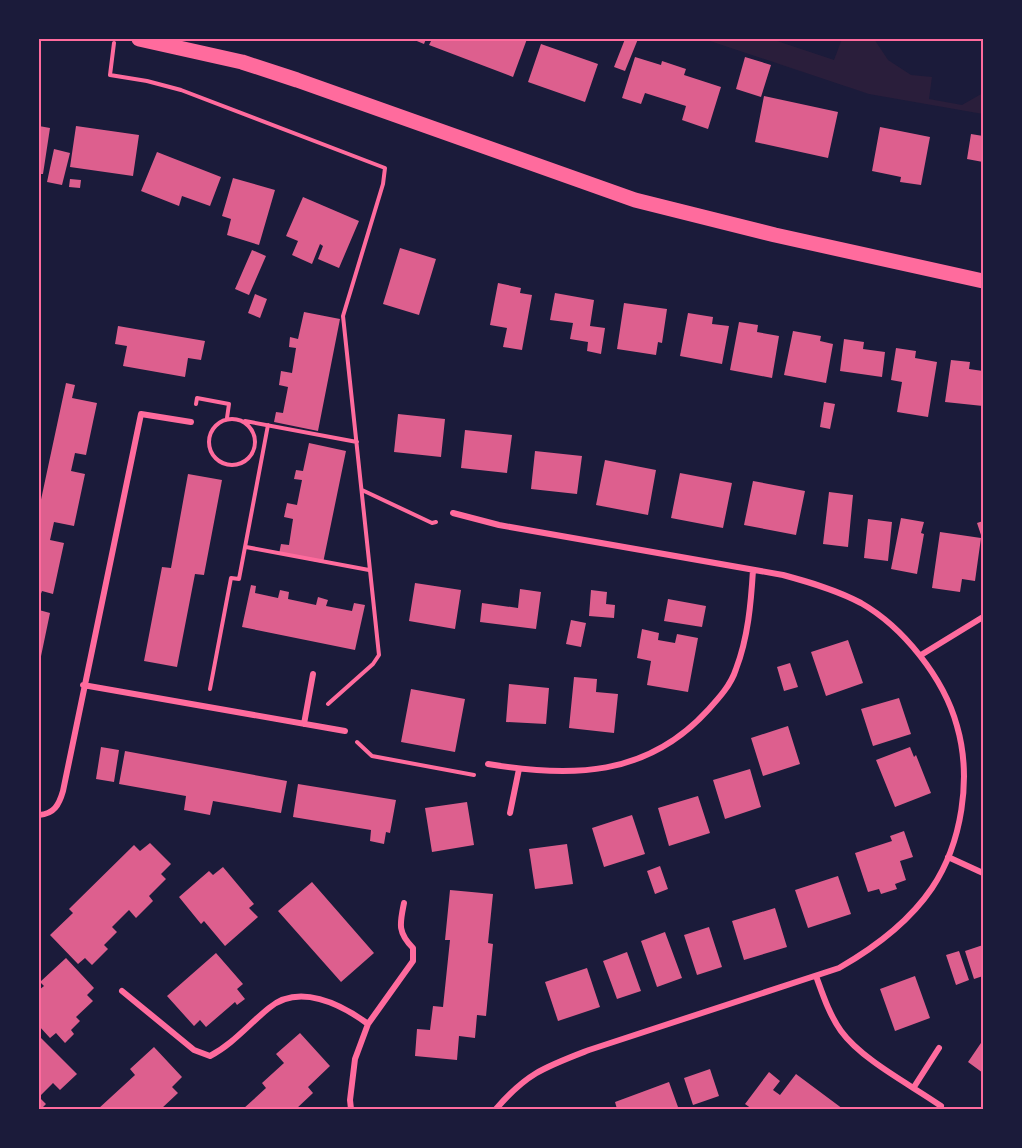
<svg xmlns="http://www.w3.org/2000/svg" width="1022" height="1148" viewBox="0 0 1022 1148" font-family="Raleway,sans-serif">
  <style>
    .green { fill: #2a1e3b }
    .building { fill: #dd5f8e }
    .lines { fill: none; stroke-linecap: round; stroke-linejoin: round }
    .path { stroke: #ff6b9d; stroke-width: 4 }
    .minor { stroke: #ff6b9d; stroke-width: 6 }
    .primary { stroke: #ff6b9d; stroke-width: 15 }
    .neatline { fill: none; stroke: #ff6b9d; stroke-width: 2 }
  </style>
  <rect width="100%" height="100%" fill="#1b1b3a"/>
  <path class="green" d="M704 39H771L834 60 842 39H874L888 60 911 75 932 77 929 99 962 105 983 93V114L869 94Z"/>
  <path class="building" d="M412 39H426L424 44Z
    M432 39H527L513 77 429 45Z
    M625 39H638L625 71 614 67Z
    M541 44 598 64 585 102 528 82Z
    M635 57 661 65 662 61 686 69 684 75 721 87 708 129 682 120 686 106 645 93 641 104 622 98Z
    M745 57 771 65 761 97 736 89Z
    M764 96 838 112 828 158 755 142Z
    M39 126 50 128 43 174H39Z
    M76 126 139 135 133 176 70 167Z
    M880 127 930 137 921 185 900 182 901 177 872 171Z
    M971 134 983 136V162L967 159Z
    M54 149 70 153 62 185 47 182Z
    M157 152 221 177 210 206 182 196 179 206 141 191Z
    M233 178 275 190 259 245 227 235 231 219 222 216Z
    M70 179 81 180 80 188 69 187Z
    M303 197 359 221 339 268 318 259 323 246 320 244 312 264 292 255 298 241 286 236Z
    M400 248 436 259 419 315 383 304Z
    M252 250 266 256 249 295 235 289Z
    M498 283 521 288 520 293 532 295 522 350 503 347 507 328 490 325Z
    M555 293 594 300 590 326 605 328 601 354 587 351 588 342 570 339 573 323 550 320Z
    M255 294 267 299 260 318 248 313Z
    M624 303 667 309 662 343 658 342 656 355 617 349Z
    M304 312 340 319 318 431 274 422 276 412 283 413 288 387 279 385 281 371 292 373 296 348 289 347 290 337 298 339Z
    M688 313 713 317 712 324 729 326 722 364 680 356Z
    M739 322 758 325 757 332 779 336 772 378 730 370Z
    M118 326 205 341 201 360 188 358 185 377 123 366 127 346 115 344Z
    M793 331 821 336 820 341 833 344 826 383 784 375Z
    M844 339 864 342 863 349 885 352 882 377 840 371Z
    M896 348 916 351 915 358 937 362 928 417 897 412 902 382 891 380Z
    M951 360 970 362 969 369 983 371V406L945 402Z
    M66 383 75 385 72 398 97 403 86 455 75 453 71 471 85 474 74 526 54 522 50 540 64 543 53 594 42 591 39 599V509Z
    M824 402 835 404 830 429 820 427Z
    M398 414 445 419 441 457 394 452Z
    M465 430 512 435 507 473 461 468Z
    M309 443 346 451 323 563 279 554 281 544 289 545 293 519 284 517 287 503 297 505 302 480 294 479 296 470 303 471Z
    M535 451 582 456 577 494 531 489Z
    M605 460 656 470 648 515 596 505Z
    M680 473 732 483 723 528 671 518Z
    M188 474 222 480 204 575 195 574 177 667 144 661 162 567 171 568Z
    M753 481 805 491 796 535 744 525Z
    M829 492 853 495 848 547 823 544Z
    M901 518 924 522 921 533 924 534 917 574 891 569Z
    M868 519 892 522 888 561 864 558Z
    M983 521V541L977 523Z
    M940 532 981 538 975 581 962 579 960 592 932 588Z
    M415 583 461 590 455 629 409 621Z
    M251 585 256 586 255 593 278 598 280 590 289 592 288 599 316 605 318 597 328 600 326 606 352 611 354 603 365 605 355 650 242 627Z
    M520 589 541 592 536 629 480 622 482 603 518 608Z
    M591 590 607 592 606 604 615 605 614 618 589 616Z
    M668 599 706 606 702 627 664 621Z
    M39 610 50 613 40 661H39Z
    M571 620 586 623 581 647 566 644Z
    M642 629 659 633 658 640 675 643 677 634 698 638 688 692 647 685 651 661 637 658Z
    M848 640 863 683 826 696 811 652Z
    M790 663 798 687 784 691 777 667Z
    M574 677 597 679 596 692 618 694 614 733 569 728Z
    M509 684 549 688 546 724 506 722Z
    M411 689 465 699 455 752 401 742Z
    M899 698 911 734 873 746 861 709Z
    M788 726 800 764 763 776 751 738Z
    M101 747 119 750 114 782 96 779Z
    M910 747 914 757 916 755 931 793 895 807 876 760Z
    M125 751 287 781 281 813 213 801 210 815 184 810 186 796 119 784Z
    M750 769 761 807 725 819 713 780Z
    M298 784 396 800 390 833 386 832 384 844 370 841 371 830 293 817Z
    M698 796 710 833 669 846 658 808Z
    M467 802 474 845 432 852 425 808Z
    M632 815 645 854 604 867 592 828Z
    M904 831 913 857 900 861 906 880 895 884 897 889 881 894 879 889 868 892 855 853 892 841 890 836Z
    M150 843 171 864 161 874 166 879 149 896 153 901 136 918 129 910 112 927 117 932 104 945 108 949 92 965 85 958 78 964 50 935 73 913 69 909 134 845 140 851Z
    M567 844 573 884 535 889 529 849Z
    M660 866 668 889 655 894 647 871Z
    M223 867 254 904 249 908 258 917 225 946 204 921 201 924 179 897 209 871 213 875Z
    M838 876 851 914 808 928 795 890Z
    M312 882 374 953 341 982 278 911Z
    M450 890 493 894 488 943 493 944 486 1016 477 1015 475 1038 459 1036 457 1060 415 1056 417 1029 430 1030 433 1006 443 1007 450 940H445Z
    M775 908 787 947 744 960 732 921Z
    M709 927 722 967 697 975 684 935Z
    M665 932 682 978 657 987 641 941Z
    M983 945V976L974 979 965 951Z
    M959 951 969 980 956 985 946 955Z
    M627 952 641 991 617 999 603 961Z
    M216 953 243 984 237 989 245 999 237 1005 235 1002 206 1027 200 1020 194 1026 167 996Z
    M66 958 94 988 87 995 93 1001 76 1017 80 1021 71 1030 74 1034 65 1043 56 1033 50 1038 39 1026V990L44 986 40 982Z
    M587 968 600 1007 558 1021 545 982Z
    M915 976 930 1018 895 1031 880 989Z
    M300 1033 330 1066 308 1087 313 1093 296 1109H243L266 1088 262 1083 284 1063 276 1054Z
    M39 1036 77 1074 60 1090 53 1083 39 1097 46 1104 41 1109H39Z
    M983 1040V1073L968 1062Z
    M154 1047 182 1077 172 1087 178 1093 161 1109H98L135 1075 130 1069Z
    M710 1069 719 1096 693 1105 684 1078Z
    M769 1072 780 1081 773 1090 780 1095 796 1074 843 1109H774L772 1107 770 1109H752L745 1104Z
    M669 1082 678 1107 674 1109H617L615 1102Z"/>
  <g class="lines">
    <path class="path" d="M114 43 110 75 147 81 181 90 385 168 383 184 343 316 379 655 373 664 328 704
      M196 404 197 398 229 404 227 418
      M209 442a23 23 0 1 1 46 0a23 23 0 1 1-46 0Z
      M245 421 357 442
      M362 490 432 523 436 522
      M246 547 369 570
      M210 689 231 578 239 579 268 425
      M357 742 372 756 474 775"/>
    <path class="minor" d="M453 513 499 525 783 575C809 582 837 590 861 603 903 627 944 678 957 726 972 778 962 843 932 888 909 922 874 948 839 968L589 1050C545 1067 527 1073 496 1109
      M921 655 983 617
      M83 685 345 731
      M304 724 313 674
      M488 764C571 778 647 777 708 710 719 698 731 685 736 669 748 638 751 603 753 570
      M510 813 519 769
      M39 815C54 814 59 805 63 791L141 414 191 422
      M948 857 983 873
      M816 976C823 995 829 1014 841 1031 862 1060 911 1085 941 1106
      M122 991 194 1050 210 1056C233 1044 249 1024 269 1008 299 983 341 1004 368 1024
      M914 1087 939 1048
      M351 1109 350 1100 355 1059 368 1024 413 961V948C397 932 400 923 404 903"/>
    <path class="primary" d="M139 39 242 62 297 80 635 200 775 235 983 281"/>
  </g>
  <rect width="1022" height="1148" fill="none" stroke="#1b1b3a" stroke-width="81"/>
  <rect x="40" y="40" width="942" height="1068" class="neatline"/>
</svg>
